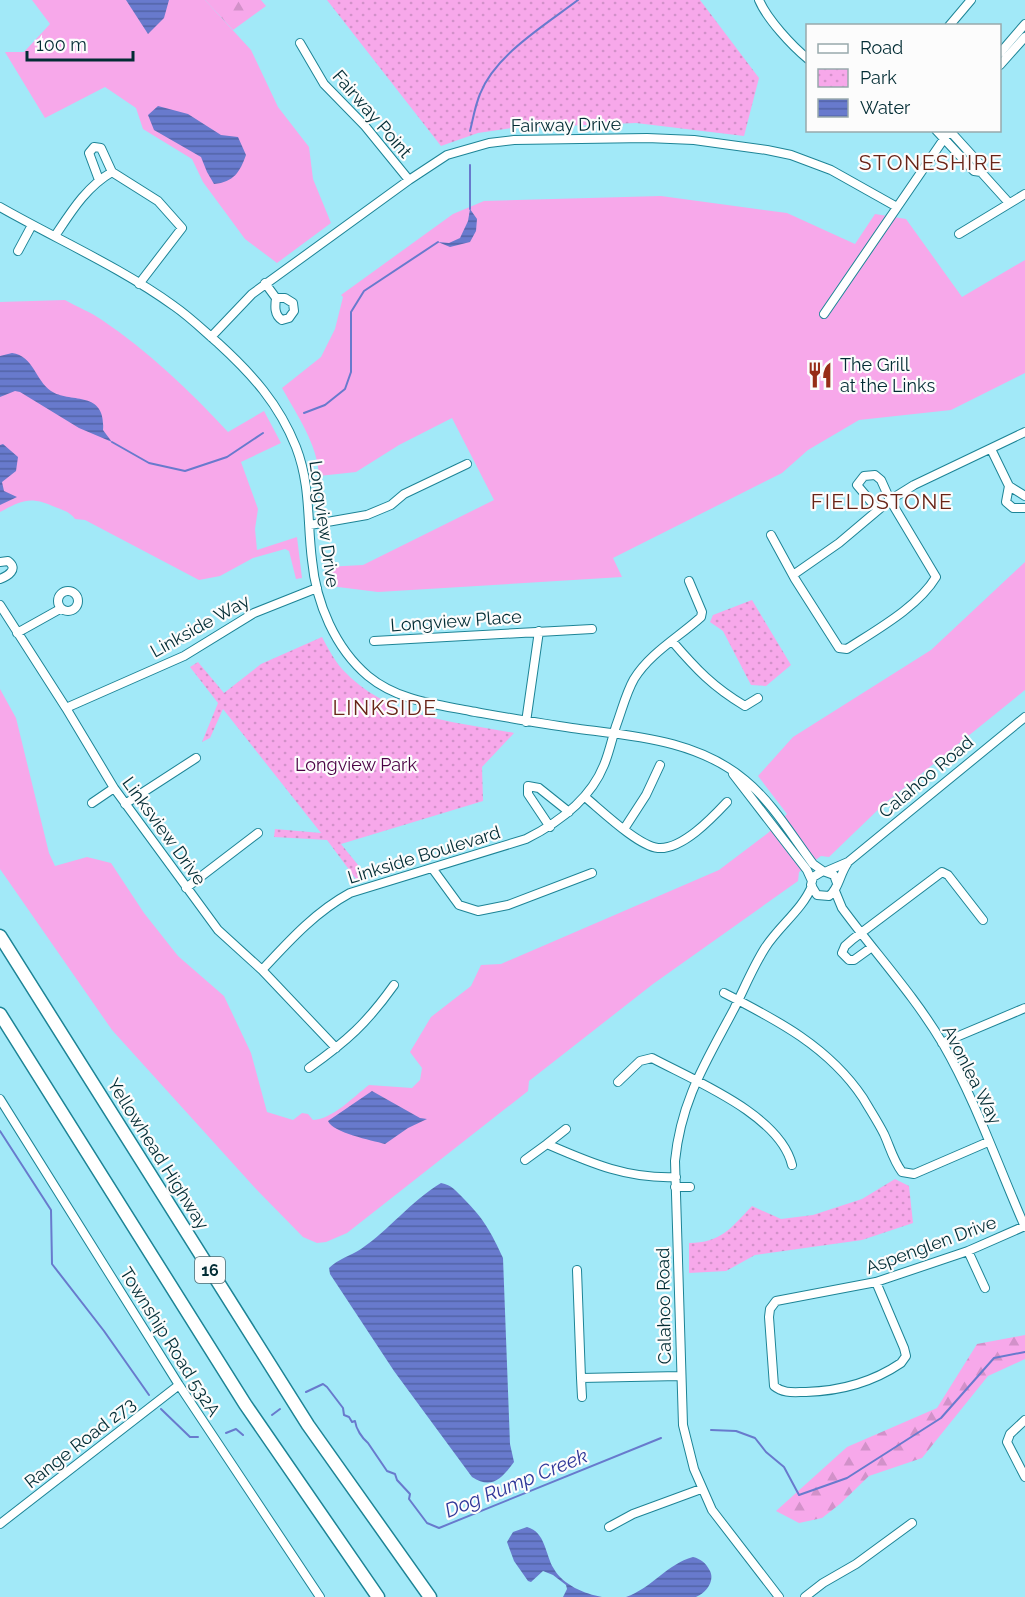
<svg xmlns="http://www.w3.org/2000/svg" width="1025" height="1597" viewBox="0 0 1025 1597" font-family="Raleway,sans-serif">
  <style>
    .grass { fill: #f7a8ea }
    .forest { fill: url(#forest-firs) }
    .park { fill: url(#park-dots) }
    .water { fill: url(#water-rules) }
    .lines { fill: none; stroke-linecap: round; stroke-linejoin: round }
    .stream { stroke: #687acd; stroke-width: 2 }
    .minor-casing { stroke: #1d8496; stroke-width: 10 }
    .highway-casing { stroke: #1d8496; stroke-width: 15 }
    .minor { stroke: #fff; stroke-width: 8 }
    .highway { stroke: #fff; stroke-width: 12 }
    .labels { text-anchor: middle; stroke-width: 4.5; stroke-linejoin: round; paint-order: stroke }
    .shield { fill: #fcfcfc; stroke: #4d6a70; stroke-width: 1.5 }
    .shield-label { font-size: 16px; font-weight: bold; fill: #022c34 }
    .street-label { font-size: 18px; fill: #022c34; stroke: #fcfcfc }
    .poi-label { font-size: 18px; fill: #022c34; stroke: #fcfcfc; text-anchor: start }
    .park-label { font-size: 18px; fill: #4a0144; stroke: #fcfcfc }
    .water-label { font-size: 20px; font-style: italic; fill: #2e3699; stroke: #fcfcfc }
    .quarter-label { font-size: 21px; letter-spacing: 1.5px; fill: #682417; stroke: #fcfcfc }
  </style>
  <defs>
    <pattern id="forest-firs" width="22" height="20" patternUnits="userSpaceOnUse" patternTransform="scale(1.5)"><rect width="22" height="20" fill="#f7a8ea"/><path d="M5 1l3.5 6h-7zM16 11l3.5 6h-7z" fill="#d291c9"/></pattern>
    <pattern id="park-dots" width="8" height="8" patternUnits="userSpaceOnUse" patternTransform="scale(1.5)"><rect width="8" height="8" fill="#f7a8ea"/><path d="M2 2h.1M6 6h.1" fill="none" stroke="#d291c9" stroke-width="1.8" stroke-linecap="round"/></pattern>
    <pattern id="water-rules" width="6" height="5" patternUnits="userSpaceOnUse" patternTransform="scale(1.5)"><rect width="6" height="5" fill="#687acd"/><path d="M0 2.5h6" fill="none" stroke="#5364a7"/></pattern>
  </defs>
  <rect width="100%" height="100%" fill="#a2e9f8"/>
  <path class="grass" d="M32 0H205L251 50 278 107 309 147 313 179 331 223 277 263 245 239 203 182 192 159 143 129 136 108 105 87 45 118 5 52H24L50 24Z
    M661 196 787 213 855 244 875 214 906 219 962 297 1025 260V373L951 410 859 420 808 450 782 473 613 558 622 577 378 592 330 586 325 567 363 565 494 500 452 418 399 445 356 472 319 476C318 445 297 415 282 388L321 357 335 329 343 297 341 295 453 214 484 201Z
    M65 300C77 307 91 312 102 320 148 351 190 391 228 432L264 411 281 443 241 462 258 509 255 529 257 550 297 537 302 578 296 579 289 551 285 549 253 558 220 576 199 580 85 520 75 519C70 512 63 510 55 507 30 496 23 500 0 512V302Z
    M1025 562V690L884 804 829 857 821 856 799 872 798 881 653 984 529 1081 528 1091 347 1233 326 1242 317 1243 303 1237 257 1190 112 1030 7 879 0 869V689L16 718 49 853 55 866 87 857 111 863 144 913 178 956 224 996 251 1053 267 1112 293 1120 302 1113 308 1114 313 1120C333 1119 353 1097 369 1085L412 1088 420 1080 422 1068 410 1052 431 1017 471 986 481 965 501 964 719 870 768 833 787 814 758 776 793 737 931 650Z"/>
  <path class="forest" d="M205 0H261L266 6 233 30Z
    M1025 1335V1359L988 1376 922 1458 869 1476 840 1504 822 1518 799 1523 776 1511 847 1447 937 1408 977 1344Z"/>
  <path class="park" d="M327 0H700L759 78 744 136 636 123 512 128 478 133 441 146Z
    M752 600 791 665 766 686 751 685 723 631 710 622 713 615Z
    M322 637C328 648 334 660 342 669 387 718 452 721 514 733L482 767 483 801 341 844 367 876 356 879 327 840 274 837 275 829 321 833 223 709 210 738 202 742 218 703 190 667 198 662 224 693 261 664Z
    M895 1179 909 1186 913 1223 862 1240 755 1255 726 1271 689 1273V1243C721 1243 731 1228 752 1206L781 1219 813 1215 862 1199Z"/>
  <path class="water" d="M126 0H169L164 18 148 34Z
    M158 106 188 114 221 135 238 137 246 155C240 172 234 182 214 184L207 172 201 157 154 130 148 115Z
    M470 209 477 219 476 231 470 242 450 247 438 242 449 243 460 238 468 221Z
    M12 353C34 356 35 380 51 391 70 404 106 389 103 430L112 442 79 428 20 392 15 391 0 397V356Z
    M3 444 18 457 16 471 2 482 4 491 17 497 0 505V445Z
    M372 1091 420 1118 427 1119 408 1128 385 1144C371 1140 333 1133 328 1121Z
    M441 1183C452 1185 456 1191 464 1199 484 1219 491 1232 503 1258L510 1444 514 1462C502 1478 492 1490 472 1477L394 1371 330 1274 329 1268C338 1259 350 1256 361 1249 389 1230 411 1201 441 1183Z
    M527 1527C546 1532 545 1555 554 1569 563 1585 585 1594 602 1597H563L567 1589 566 1585 553 1575 543 1571 531 1582 528 1581 514 1561 507 1542 513 1532Z
    M693 1557C701 1559 706 1563 710 1571 715 1581 706 1593 696 1597 688 1597 639 1597 626 1597 652 1588 667 1564 693 1557Z"/>
  <g class="lines">
    <path class="stream" d="M470 131C473 119 475 106 480 94 495 55 545 25 578 0
      M470 165V209
      M304 413 325 405 345 389 351 372V312L364 291 438 242
      M112 442 149 463 185 471 227 457 263 433
      M0 1131 51 1210 52 1264 104 1331 149 1395
      M306 1392 323 1384 327 1387 343 1408 344 1415 349 1417 352 1422 355 1421C356 1429 362 1438 368 1443L387 1471 395 1474 397 1480 410 1494 409 1499 427 1523 439 1528 661 1438
      M161 1409 190 1437H198
      M272 1415 280 1409
      M711 1430 736 1431 755 1438 766 1452 784 1467 799 1495 847 1478 941 1418 994 1358 1025 1352
      M226 1433 236 1429 243 1435"/>
    <g class="minor-casing">
      <path id="minor" d="M759 0C767 19 792 46 808 59
        M949 26 971 0
        M300 43 324 84 365 126 409 180
        M1000 53 1025 24
        M1000 65 1025 37
        M936 130 974 171 981 172
        M949 130 979 163 981 172 1009 203
        M112 172 158 201 182 228 139 284
        M99 180 89 153 94 147 101 148 112 172
        M0 207C58 240 120 267 174 306 190 317 204 331 218 343 252 374 279 404 296 447 311 486 307 521 312 560 316 603 335 648 368 676 397 700 434 704 470 711 504 717 537 723 572 728 632 736 696 739 745 780 772 802 792 836 813 864L823 871
        M959 234 1025 194
        M55 236C71 212 86 187 112 172
        M18 251 32 225
        M265 283 276 298C275 306 274 315 282 320L289 318 294 311 293 303 285 298H276
        M824 314 950 130
        M211 337 252 294 409 180 447 155 489 143 514 140 647 138 694 140 767 150 791 155 831 170 897 207
        M991 449 1009 486 1025 496
        M1009 486 1006 502 1013 508H1025
        M310 525 367 515 391 505 404 494 467 464
        M771 535 795 579 839 648 847 649C876 630 918 607 936 577L890 500 881 480 875 475 864 476 857 485 878 510
        M0 562 8 561C19 569 8 576 0 579
        M793 575 839 543 890 500 914 485 1025 432
        M58 601a10 10 0 1 1 20 0a10 10 0 1 1-20 0Z
        M0 605 66 708 114 788 218 930 262 970 336 1048
        M17 633 60 609
        M374 641 592 629
        M672 641C696 669 713 687 745 706L758 698
        M66 708 184 656 254 613 317 588
        M526 722 539 631
        M733 774 807 870 812 881
        M585 797C601 810 638 846 658 848 682 850 712 818 727 802
        M92 803 114 788
        M125 804 196 758
        M550 827 528 794V786L539 788 569 812
        M624 829 646 795 660 765
        M432 868 459 905 478 911 508 905 592 873
        M827 871 848 862 1025 717
        M837 883 834 875 823 871 813 877 811 885 817 895 829 896C838 890 840 874 847 864
        M186 888 258 833
        M835 891 842 908C875 953 914 995 943 1044 976 1101 998 1166 1025 1227
        M872 947 854 960H849L842 953 845 946 853 939 942 872 948 875 983 920
        M262 970C289 941 315 912 350 893L526 839C558 823 590 800 604 765 609 753 612 739 616 726 622 710 626 693 634 679 650 653 679 637 701 617L702 612 689 581
        M724 993C777 1020 829 1047 863 1098 870 1110 878 1122 884 1134 890 1147 893 1160 902 1172L914 1174 988 1142
        M942 1043 1025 1008
        M309 1068C347 1041 367 1023 394 985
        M618 1082 640 1061 652 1058C695 1081 780 1115 792 1165
        M0 1099 179 1385 320 1597
        M547 1144 566 1129
        M525 1160 547 1144C591 1163 627 1179 676 1177
        M675 1187H690
        M968 1251 985 1288
        M577 1270 581 1378 680 1376
        M876 1282 904 1348 906 1356 901 1363C873 1382 840 1391 806 1392 794 1392 784 1394 774 1386L769 1317 770 1309 776 1301 876 1282 968 1251 1025 1226
        M581 1378 582 1397
        M1025 1420 1010 1434 1007 1442 1025 1477
        M0 1524 179 1385
        M609 1527 633 1514 701 1489
        M779 1597 712 1510 694 1469 683 1425 675 1161C681 1100 706 1062 734 1009 744 989 753 967 765 948 779 926 802 910 812 886
        M805 1597 823 1583 856 1564 912 1523"/>
    </g>
    <g class="highway-casing">
      <path id="highway" d="M0 936 308 1425 430 1597
        M0 1014 245 1404 378 1597"/>
    </g>
    <use href="#minor" class="minor"/>
    <use href="#highway" class="highway"/>
  </g>
  <defs>
    <g id="restaurant-bare" transform="scale(2.07)"><path d="M-5-6h1v4h1v-4h1v4h1v-4h1v5L-1.5 .5V6h-2V.5L-5-1ZM5-6V6H3V1.5H1.5Q1.5-4 5-6Z" fill="#962d18" stroke="#fcfcfc" stroke-width="2.5" paint-order="stroke"/></g>
  </defs>
  <g fill-rule="evenodd">
    <use href="#restaurant-bare" x="820" y="375"/>
  </g>
  <g class="labels">
    <rect class="shield" x="195" y="1257" width="30" height="26" rx="4.5"/>
    <g class="shield-label">
      <text x="210" y="1276">16</text>
    </g>
    <g class="street-label">
      <text transform="translate(372 114) rotate(49)" y="6">Fairway Point</text>
      <text transform="translate(566 125) rotate(-1)" y="6">Fairway Drive</text>
      <text transform="translate(324 524) rotate(82)" y="6">Longview Drive</text>
      <text transform="translate(456 621) rotate(-4)" y="6">Longview Place</text>
      <text transform="translate(200 626) rotate(-29)" y="6">Linkside Way</text>
      <text transform="translate(926 777) rotate(-40)" y="6">Calahoo Road</text>
      <text transform="translate(164 831) rotate(54)" y="6">Linksview Drive</text>
      <text transform="translate(424 855) rotate(-17)" y="6">Linkside Boulevard</text>
      <text transform="translate(972 1075) rotate(63)" y="6">Avonlea Way</text>
      <text transform="translate(158 1154) rotate(58)" y="6">Yellowhead Highway</text>
      <text transform="translate(931 1245) rotate(-20)" y="6">Aspenglen Drive</text>
      <text transform="translate(664 1306) rotate(-91)" y="6">Calahoo Road</text>
      <text transform="translate(170 1342) rotate(58)" y="6">Township Road 532A</text>
      <text transform="translate(80 1443) rotate(-38)" y="6">Range Road 273</text>
    </g>
    <g class="poi-label">
      <text x="840" y="371">The Grill<tspan x="840" dy="21">at the Links</tspan></text>
    </g>
    <g class="park-label">
      <text x="356" y="771">Longview Park</text>
    </g>
    <g class="water-label">
      <text transform="translate(516 1483) rotate(-22)" y="7">Dog Rump Creek</text>
    </g>
    <g class="quarter-label">
      <text x="931" y="170">STONESHIRE</text>
      <text x="882" y="509">FIELDSTONE</text>
      <text x="385" y="715">LINKSIDE</text>
    </g>
  </g>
  <rect x="806" y="24" width="195" height="108" fill="#fcfcfc" stroke="#98a9ac" stroke-width="1.5"/>
  <rect x="818" y="44" width="30" height="9" fill="#ffffff" stroke="#98a9ac" stroke-width="1.5"/>
  <text x="860" y="54" font-size="18" fill="#022c34">Road</text>
  <rect x="818" y="69" width="30" height="18" fill="url(#park-dots)" stroke="#98a9ac" stroke-width="1.5"/>
  <text x="860" y="84" font-size="18" fill="#022c34">Park</text>
  <rect x="818" y="99" width="30" height="18" fill="url(#water-rules)" stroke="#98a9ac" stroke-width="1.5"/>
  <text x="860" y="114" font-size="18" fill="#022c34">Water</text>
  <path d="M27 51v9h106v-9" fill="none" stroke="#022c34" stroke-width="3"/>
  <text x="36" y="51" font-size="18" fill="#022c34" stroke="#fcfcfc" stroke-width="4.5" paint-order="stroke">100 m</text>
</svg>
